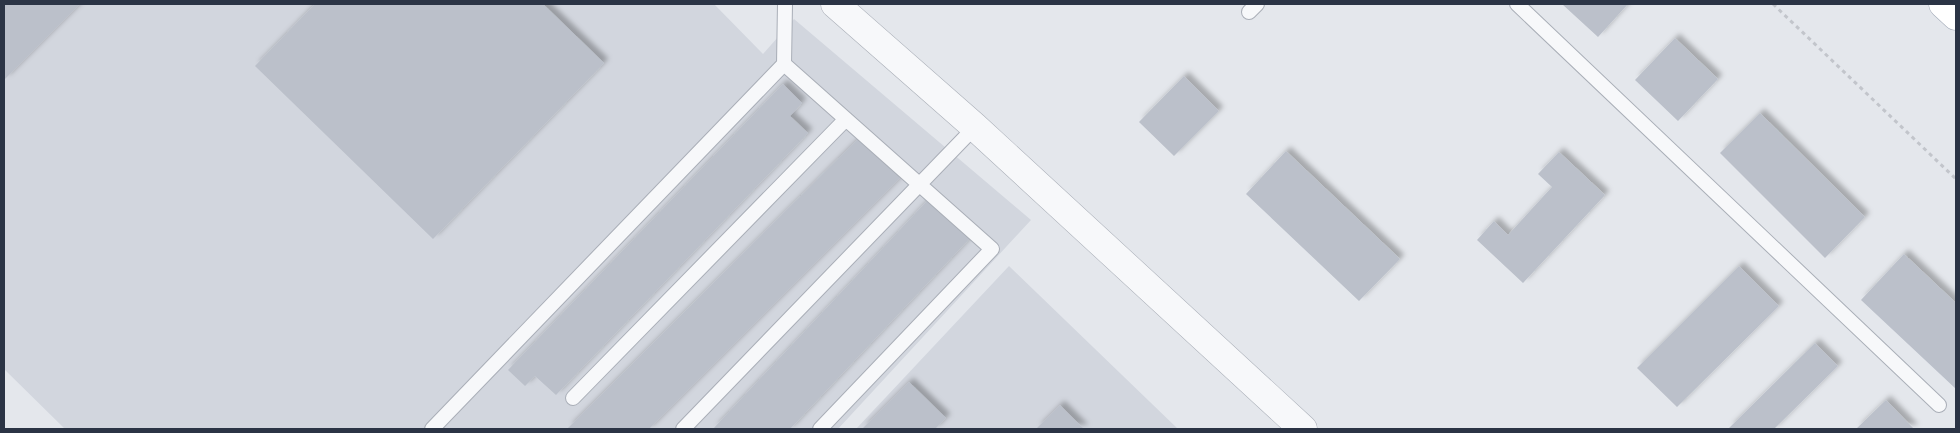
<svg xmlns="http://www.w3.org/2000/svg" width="1960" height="433" viewBox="0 0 1960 433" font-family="Lato,sans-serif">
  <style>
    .built { fill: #d2d6de }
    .building { fill: #bbc0ca; filter: url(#shadow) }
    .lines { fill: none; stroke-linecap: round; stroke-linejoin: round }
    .lane-casing { stroke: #a9aeb7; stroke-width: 16 }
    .street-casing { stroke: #a9aeb7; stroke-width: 29 }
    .primary-casing { stroke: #a3abb8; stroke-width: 29 }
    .path { stroke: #c2c5cb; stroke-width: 3; stroke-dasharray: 4 4; stroke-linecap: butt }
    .lane { stroke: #f7f8fa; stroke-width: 14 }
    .street { stroke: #f7f8fa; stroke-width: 28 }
    .primary { stroke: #fff; stroke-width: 28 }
  </style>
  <defs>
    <filter id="shadow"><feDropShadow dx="4.5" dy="-4.5" stdDeviation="2.5" flood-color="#0004"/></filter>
  </defs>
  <rect width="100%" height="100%" fill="#e4e7ec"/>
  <path class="built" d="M4 4H714L763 54 794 19 1031 220 838 429H65L4 369Z
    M1009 266 1178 429H856Z"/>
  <path class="building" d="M4 4H78L79 5 4 80Z
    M315 4H543L604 63 433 239 255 66Z
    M1562 4H1628L1598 37Z
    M1675 38 1718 79 1678 121 1635 80Z
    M1184 76 1219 111 1174 156 1139 122Z
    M783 84 802 103 790 116 808 133 556 395 535 376 525 386 508 370Z
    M1760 113 1865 217 1825 258 1720 153Z
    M859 138 900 178 649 429H569L568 428Z
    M1286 151 1400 259 1359 301 1246 194Z
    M1559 152 1605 195 1523 283 1477 240 1494 221 1508 235 1552 187 1538 174Z
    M928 200 970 238 790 429H713Z
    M1904 254 1956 303V389L1861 300Z
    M1739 266 1779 306 1677 407 1637 368Z
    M1815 343 1838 366 1774 429H1728Z
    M909 382 946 418 935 429H862Z
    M1886 400 1914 429H1856Z
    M1060 405 1084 429H1036Z"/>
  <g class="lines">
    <g class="lane-casing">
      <path id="lane" d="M1517 4 1939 405
        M1249 12 1257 4
        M784 64 992 249 820 429
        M573 398 846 119
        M432 429 784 64 785 4
        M683 429 975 127"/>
    </g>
    <g class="street-casing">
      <path id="street" d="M835 4 975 127 1303 429"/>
    </g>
    <g class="primary-casing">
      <path id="primary" d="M1943 4 1956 16"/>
    </g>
    <path class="path" d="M1773 4 1956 179"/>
    <use href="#lane" class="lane"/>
    <use href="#street" class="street"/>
    <use href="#primary" class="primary"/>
  </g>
  <rect width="1960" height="433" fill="none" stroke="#2b3445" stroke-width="10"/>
</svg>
